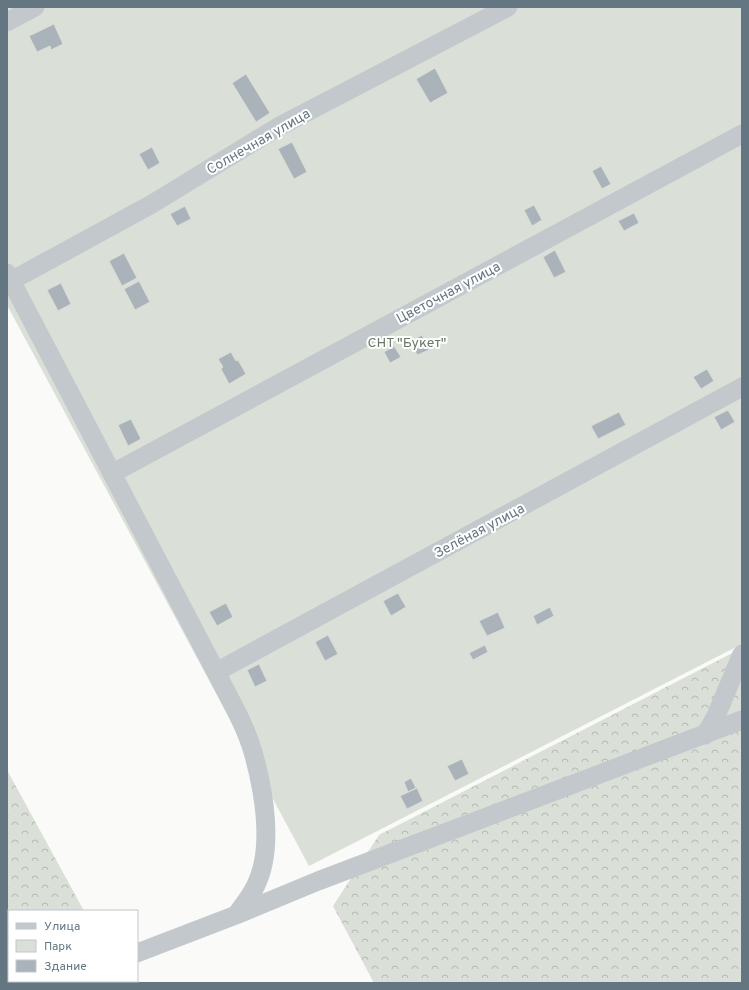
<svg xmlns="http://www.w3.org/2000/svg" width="749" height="990" viewBox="0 0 749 990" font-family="Overpass,sans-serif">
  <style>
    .green { fill: #dadfd7 }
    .forest { fill: url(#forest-crowns) }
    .building { fill: #aab3b9; stroke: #dcdcda }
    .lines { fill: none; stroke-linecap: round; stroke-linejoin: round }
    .minor { stroke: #c3c8cc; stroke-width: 19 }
    .labels { text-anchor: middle; stroke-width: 4; stroke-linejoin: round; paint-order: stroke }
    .street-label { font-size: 14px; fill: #657683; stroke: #fff }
    .park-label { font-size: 14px; fill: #687a64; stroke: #fff }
  </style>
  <defs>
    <pattern id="forest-crowns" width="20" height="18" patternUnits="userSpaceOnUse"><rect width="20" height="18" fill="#dadfd7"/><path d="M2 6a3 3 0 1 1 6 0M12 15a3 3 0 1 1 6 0" fill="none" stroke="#b4b9b4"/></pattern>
  </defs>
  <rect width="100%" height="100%" fill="#fafaf8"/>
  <path class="green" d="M7 7H742V644L309 866 7 305Z"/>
  <path class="forest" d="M742 648V983H374L333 906 379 835Z
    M7 770 84 911H9V980L7 981Z"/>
  <path class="building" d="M54 24 63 44 51 50 50 46 37 52 29 36Z
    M435 68 448 93 430 103 416 79Z
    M246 74 270 113 256 122 232 83Z
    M292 142 307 172 294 179 278 149Z
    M152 147 160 163 148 170 139 154Z
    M601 166 611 184 602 189 592 171Z
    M534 205 542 220 532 226 524 210Z
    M185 206 191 219 177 226 170 214Z
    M634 213 639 223 624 231 618 221Z
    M555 250 566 272 554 278 543 257Z
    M124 253 137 278 122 286 109 261Z
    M139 281 150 302 135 310 124 289Z
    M61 283 71 304 58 311 47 290Z
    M422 335 429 350 417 355 411 341Z
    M394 346 401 357 390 363 384 352Z
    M231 352 236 361 238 360 246 374 229 384 221 369 223 367 218 359Z
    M707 369 714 381 701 389 693 377Z
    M728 410 735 422 721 430 714 417Z
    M619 412 626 425 598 439 591 426Z
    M131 419 141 439 128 446 118 425Z
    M398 593 406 607 391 616 383 601Z
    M226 603 233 617 217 626 209 612Z
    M550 607 554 616 537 625 533 616Z
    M498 612 505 628 487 636 479 621Z
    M328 635 338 654 325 661 315 642Z
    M485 645 488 652 473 660 469 653Z
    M259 664 267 681 255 687 247 670Z
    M462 759 469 774 455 781 447 766Z
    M411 778 416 788 408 792 404 782Z
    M417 788 423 801 407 809 400 796Z"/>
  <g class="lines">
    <path class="minor" d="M7 22 35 7
      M7 273 216 672C229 698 245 724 253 752 264 791 274 848 256 885 251 896 243 906 236 915
      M11 281 152 204 278 127 508 7
      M113 473 742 134
      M216 672 742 387
      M705 735 716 716 742 654
      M137 953 236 915 318 881 742 720
      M58 983 63 981"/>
  </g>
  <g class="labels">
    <g class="street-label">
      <text transform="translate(258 141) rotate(-30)" y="5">Солнечная улица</text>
      <text transform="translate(448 292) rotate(-28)" y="5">Цветочная улица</text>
      <text transform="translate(479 530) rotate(-28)" y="5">Зелёная улица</text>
    </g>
    <g class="park-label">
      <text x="407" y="347">СНТ "Букет"</text>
    </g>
  </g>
  <rect width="749" height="990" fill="none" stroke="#657683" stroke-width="16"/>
  <rect x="8" y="910" width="130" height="72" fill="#ffffff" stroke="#c1c8cd"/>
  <rect x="16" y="923" width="20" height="6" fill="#c3c8cc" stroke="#c1c8cd"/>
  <text x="44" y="930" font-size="12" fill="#657683">Улица</text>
  <rect x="16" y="940" width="20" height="12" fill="#dadfd7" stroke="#c1c8cd"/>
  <text x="44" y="950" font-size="12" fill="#657683">Парк</text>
  <rect x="16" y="960" width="20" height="12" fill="#aab3b9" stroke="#c1c8cd"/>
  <text x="44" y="970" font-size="12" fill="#657683">Здание</text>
</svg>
